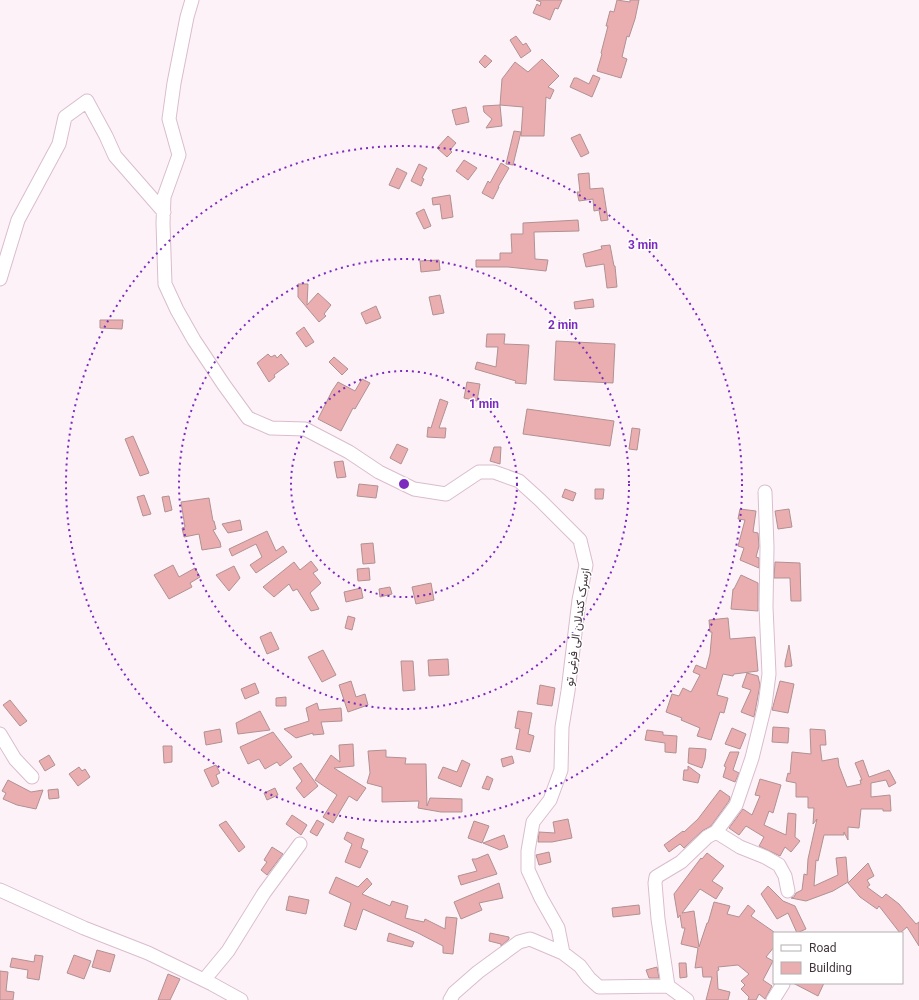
<svg xmlns="http://www.w3.org/2000/svg" width="919" height="1000" viewBox="0 0 919 1000" font-family="Georgia,Vazirmatn,serif">
  <style>
    .building { fill: #eaaeb1; stroke: #b09192 }
    .lines { fill: none; stroke-linecap: round; stroke-linejoin: round }
    .minor-casing { stroke: #d9bdcd; stroke-width: 15 }
    .minor { stroke: #fff; stroke-width: 13 }
    .ring { fill: none; stroke: #7b2cbf; stroke-width: 2; stroke-dasharray: 2 4 }
    .labels { text-anchor: middle; stroke-width: 3; stroke-linejoin: round; paint-order: stroke }
    .street-label { font-size: 12px; fill: #40353b; stroke: #fff }
    .centre { fill: #7b2cbf; stroke: #fff; stroke-width: 2 }
    .ring-label { font-size: 12px; text-anchor: middle; font-weight: bold; fill: #7b2cbf; stroke: #fff; stroke-width: 3; stroke-linejoin: round; paint-order: stroke }
  </style>
  <rect width="100%" height="100%" fill="#fef2f9"/>
  <path class="building" d="M536 0H562L558 9 555 8 550 20 533 13 537 4 540 6 541 2Z
    M617 0 630 2V0H639L635 19 629 37 627 36 622 57 627 59 621 78 597 71 602 54 601 53 608 26H606L610 11 614 12Z
    M516 36 523 45 526 43 531 51 521 58 510 40Z
    M485 55 492 61 485 68 479 62Z
    M542 59 559 76 548 87 554 90 550 99 546 97 544 136H521L523 107 500 105 502 126 486 128 492 119 484 112 483 106 500 105 502 79 515 62 528 72Z
    M593 75 600 78 592 97 570 87 574 78H577L589 84Z
    M466 107 469 122 456 125 452 110Z
    M514 131 521 132 513 165 506 164Z
    M580 134 589 153 581 157 571 138Z
    M448 136 456 143 450 150 452 152 447 157 437 148Z
    M464 160 477 168 468 180 456 171Z
    M501 163 509 168 498 187H499L493 199 482 193 488 181 490 183Z
    M419 164 427 168 422 178 424 179 421 186 411 181Z
    M397 168 407 173 399 189 389 185Z
    M589 173 590 189 603 188 608 220 601 221 599 210 594 211 593 199 579 201 577 192H580L578 174Z
    M450 195 453 217 442 219 440 204 433 205 432 198Z
    M424 209 431 226 424 229 416 213Z
    M578 220 579 231 534 232 535 259 548 260 546 271 508 267H476V260H500V253H512L511 234H523V223Z
    M610 245 614 266H615L617 287 607 288 604 264 586 267 583 254 602 249 601 246Z
    M439 260 440 270 421 272 420 261Z
    M298 284H308L307 305 318 293 331 305 324 314 326 316 319 322 298 297Z
    M440 295 444 313 433 315 429 297Z
    M593 299 594 307 575 309 574 302Z
    M376 306 381 318 366 324 361 313Z
    M100 320H123L122 329 100 328Z
    M304 327 314 342 306 347 296 333Z
    M487 334H505L504 344 529 345 526 384 515 383 516 381 475 369 477 362 496 367 498 347H486Z
    M556 341 615 344 613 383 554 380Z
    M268 354 271 357 275 355 277 358 281 354 289 364 274 375 275 377 269 382 257 363Z
    M334 357 348 369 342 375 329 362Z
    M362 379 370 383 355 409 353 408 341 431 318 419 332 391 338 382 355 391Z
    M467 382 480 384 477 401 464 398Z
    M440 399 448 402 439 428H446L445 438 427 437 428 427 431 428Z
    M527 409 614 421 610 446 523 434Z
    M632 428 640 429 637 450 629 449Z
    M133 436 149 473 140 476 125 439Z
    M397 444 408 449 401 464 390 458Z
    M494 447H501L500 464 490 461Z
    M343 461 346 477 337 478 334 462Z
    M359 484 378 486 376 498 357 496Z
    M565 489 576 493 573 501 562 497Z
    M595 489H604L603 499H595Z
    M144 495 151 514 143 516 137 497Z
    M169 496 172 510 165 512 162 497Z
    M209 498 213 521H214L216 529 213 530 220 542 221 547 202 550 199 534 184 537 182 528 185 527 181 502Z
    M740 509 756 511 753 532 758 533 759 546 756 557 759 558V568L740 560 744 548 738 546 745 520 738 519Z
    M789 509 792 527 778 529 775 511Z
    M240 520 242 530 228 533 222 524Z
    M267 531 276 551 283 546 287 552 256 573 250 565 262 557 256 544 232 556 229 549Z
    M373 543 375 563 363 564 361 544Z
    M311 561 318 570 313 573 321 583 310 593 319 609 311 611 297 589 293 591 289 584 274 597 263 587 294 562 300 570Z
    M775 562 800 563 801 601H791L790 578H774Z
    M173 565 179 577 195 568 200 577 190 583 192 587 169 599 154 575Z
    M234 566 240 578 229 591 216 575Z
    M369 568 370 580 358 581 357 569Z
    M741 575 758 583V611L731 609 733 589H734Z
    M431 583 434 600 416 604 412 587Z
    M390 587 392 594 380 597 379 589Z
    M361 588 363 598 346 602 344 592Z
    M348 616 355 618 352 630 345 628Z
    M728 618 730 639 755 637 758 671 734 674 733 676 723 674 717 695 728 698 724 713 720 712 711 740 697 736 700 728 681 720 682 718 666 712 672 694 679 696 683 688 691 692 700 675 693 672 696 665 706 669 710 654 712 632H710L709 620Z
    M271 632 279 649 267 654 260 637Z
    M789 645 792 666 785 667V663Z
    M323 650 336 675 322 682 308 657Z
    M448 659 449 675 429 676 428 660Z
    M401 661H413L415 690 403 691Z
    M747 673 758 676 760 685 754 717 741 712 751 690 742 687Z
    M351 681 356 697 365 694 368 705 348 712 339 685Z
    M780 681 794 684 788 713 772 710Z
    M255 683 259 693 245 699 241 689Z
    M540 685 555 688 552 706 537 704Z
    M286 697V706H276V698Z
    M10 700 27 721 20 726 3 705Z
    M317 703 319 710 341 708 342 721 321 722 324 734 313 735V733L296 738 284 729 309 721 306 708Z
    M260 711 270 730 238 734 236 723Z
    M518 711 532 713 528 734 534 736 530 752 516 749 520 729 515 728Z
    M773 727 789 728 788 743 772 742Z
    M732 728 746 734 740 749 725 744Z
    M220 729 222 742 206 745 204 732Z
    M810 729 825 730 826 745H820L822 761 838 758 839 766 847 787 861 784 860 780H862L855 763 863 760 869 777 889 770 896 783 889 787 886 780 871 783V797L890 795 891 811H883V809H861L859 828 848 827V840L844 832V835H824L818 861 816 860 814 886 838 875 836 858 846 857 848 882 833 891 806 901 791 898 794 897 796 893 802 890 804 874 807 875 808 859 817 819 813 824 814 808H808V797H796V783L786 781 788 773 790 774 792 752 811 754Z
    M647 730 663 732V735L677 736 676 753 665 752V743L645 740Z
    M273 732 292 757 280 766 277 762 265 769 259 759 248 764 240 747Z
    M353 744 354 766 334 768 366 788 357 801 349 796 333 823 323 817 337 795 315 780 331 755 340 762 339 745Z
    M163 746H172V762L164 763Z
    M689 748 706 749 705 759 702 768 688 763Z
    M386 750V757L406 758 405 764H426L427 806 430 798 462 799V812H441L418 808 419 801 382 802V787L367 783 370 773 368 751Z
    M730 752H739L733 770 739 773 735 782 723 777 726 767 724 766Z
    M49 755 55 765 45 771 39 761Z
    M512 756 514 763 503 767 501 759Z
    M462 760 470 764 461 787 438 778 443 767 457 772Z
    M301 763 318 786 304 798 296 788 302 781 293 768Z
    M216 765 220 773 216 775 219 783 212 787 204 770Z
    M688 766 700 775 698 783 683 780 684 770H688Z
    M79 767 82 771 85 769 90 777 78 786 69 774Z
    M487 776 493 779 489 790 482 788Z
    M760 779 781 785 773 813 769 811 764 825 786 835 788 813 796 814 795 837 800 841 791 852 785 847 780 856 759 846 764 837 746 826 739 835 729 828 743 809 752 815 760 796 755 795Z
    M8 780 31 792 43 790 36 809 17 805 3 799 6 793 2 791Z
    M275 788 278 795 267 800 264 793Z
    M58 789 59 798 49 799 48 790Z
    M720 790 730 797 729 801 711 826 702 831 684 848 680 844 669 852 664 845 683 831 684 832 698 819Z
    M292 815 307 825 301 835 286 824Z
    M568 819 572 838 552 842H538L539 832 555 833 553 822Z
    M317 820 324 824 317 836 310 832Z
    M226 821 245 847 239 852 219 825Z
    M474 821 489 826 482 843 468 838Z
    M347 832 364 839 361 848 368 851 360 868 345 862 352 844 344 839Z
    M504 835 508 847 500 850 483 843Z
    M272 847 283 854 267 875 261 870 267 862 264 860Z
    M549 852 551 862 539 865 536 855Z
    M707 853 724 866 712 881 723 888 716 899 700 889 682 913 694 911 699 947 707 923H708L714 902 730 906 727 914 739 917 748 905 755 911 751 916 774 932V947L766 957 773 961 763 980 772 986 765 999 759 994 756 1000H748L749 997 741 989 745 985 741 981 749 974 738 965 718 967 719 970 717 971 718 989 730 992 728 1000H706L712 977H703L702 967 695 968 698 948 681 944 685 928H682L680 915 678 918 674 894 701 858 702 859Z
    M488 854 497 874 461 885 458 876 477 871 472 859H476Z
    M868 863 874 876 867 880 870 885 867 887 882 898 886 894 899 904 916 924 919 922V946L907 927 900 933 879 906 877 909 860 897 848 883Z
    M336 877 358 887 367 878 372 884 362 894 390 906 392 901 408 906 405 918 424 922 425 919 445 929 446 917 457 918 453 954 443 953V946L418 933 363 909 356 930 344 926 351 903 329 893Z
    M499 883 503 898 479 903 482 910 461 919 454 902Z
    M768 886 783 901 795 906 806 929 797 933 788 913 777 919 761 894Z
    M289 896 309 900 306 914 286 910Z
    M639 905 640 914 613 917 612 908Z
    M389 933 414 942 412 947 387 941Z
    M490 933 509 937V939L501 946V944L489 941Z
    M97 950 115 955 110 972 92 967Z
    M35 955 43 956 39 980 27 978 28 970 10 967 12 958 34 962Z
    M74 955 91 961 84 979 67 973Z
    M679 963H686L687 977 680 978Z
    M657 967 659 978H649L646 970Z
    M0 971 8 972 6 991 14 992 13 1000H0Z
    M168 974 180 979 170 1000H158Z
    M793 983H824L818 996Z"/>
  <g class="lines">
    <g class="minor-casing">
      <path id="minor" d="M192 0 187 17 174 83 169 119 179 155 164 197 163 223 165 284 177 310 194 340 224 385 248 418 271 428 305 429 349 452 379 472 414 489 446 494 479 472H494L519 481 540 500 580 540 586 565 579 600 568 691 562 727 561 770 550 800 533 822 528 851V870L541 898 558 928 563 953
        M0 279 18 220 59 144 65 117 87 101 106 136 115 156 164 212
        M0 734 15 759 32 777
        M716 832 740 847 765 857 779 865 785 876 788 891
        M0 890 84 928 148 953 212 984 241 1000
        M204 980 228 951 264 893 300 844
        M668 986 658 919 655 883 656 877 681 862 707 837 716 832 736 805 752 758 765 705 769 674 766 607 767 547 765 492
        M450 1000 454 993 478 972 519 942 530 939 563 953 580 966 589 978 599 987 668 986 687 1000
        M773 1000 783 984"/>
    </g>
    <use href="#minor" class="minor"/>
  </g>
  <g class="ring">
    <circle cx="404" cy="484" r="113"/>
    <circle cx="404" cy="484" r="225"/>
    <circle cx="404" cy="484" r="338"/>
  </g>
  <g class="labels">
    <g class="street-label">
      <text transform="translate(577 627) rotate(-82)" y="4">ازسرک کندلان الی فرغی تو</text>
    </g>
  </g>
  <circle cx="404" cy="484" r="6" class="centre"/>
  <g class="ring-label">
    <text x="643" y="249">3 min</text>
    <text x="563" y="329">2 min</text>
    <text x="484" y="408">1 min</text>
  </g>
  <rect x="773" y="932" width="130" height="52" fill="#ffffff" stroke="#b3aeb1"/>
  <rect x="781" y="945" width="20" height="6" fill="#ffffff" stroke="#b3aeb1"/>
  <text x="809" y="952" font-size="12" fill="#40353b">Road</text>
  <rect x="781" y="962" width="20" height="12" fill="#eaaeb1" stroke="#b3aeb1"/>
  <text x="809" y="972" font-size="12" fill="#40353b">Building</text>
</svg>
